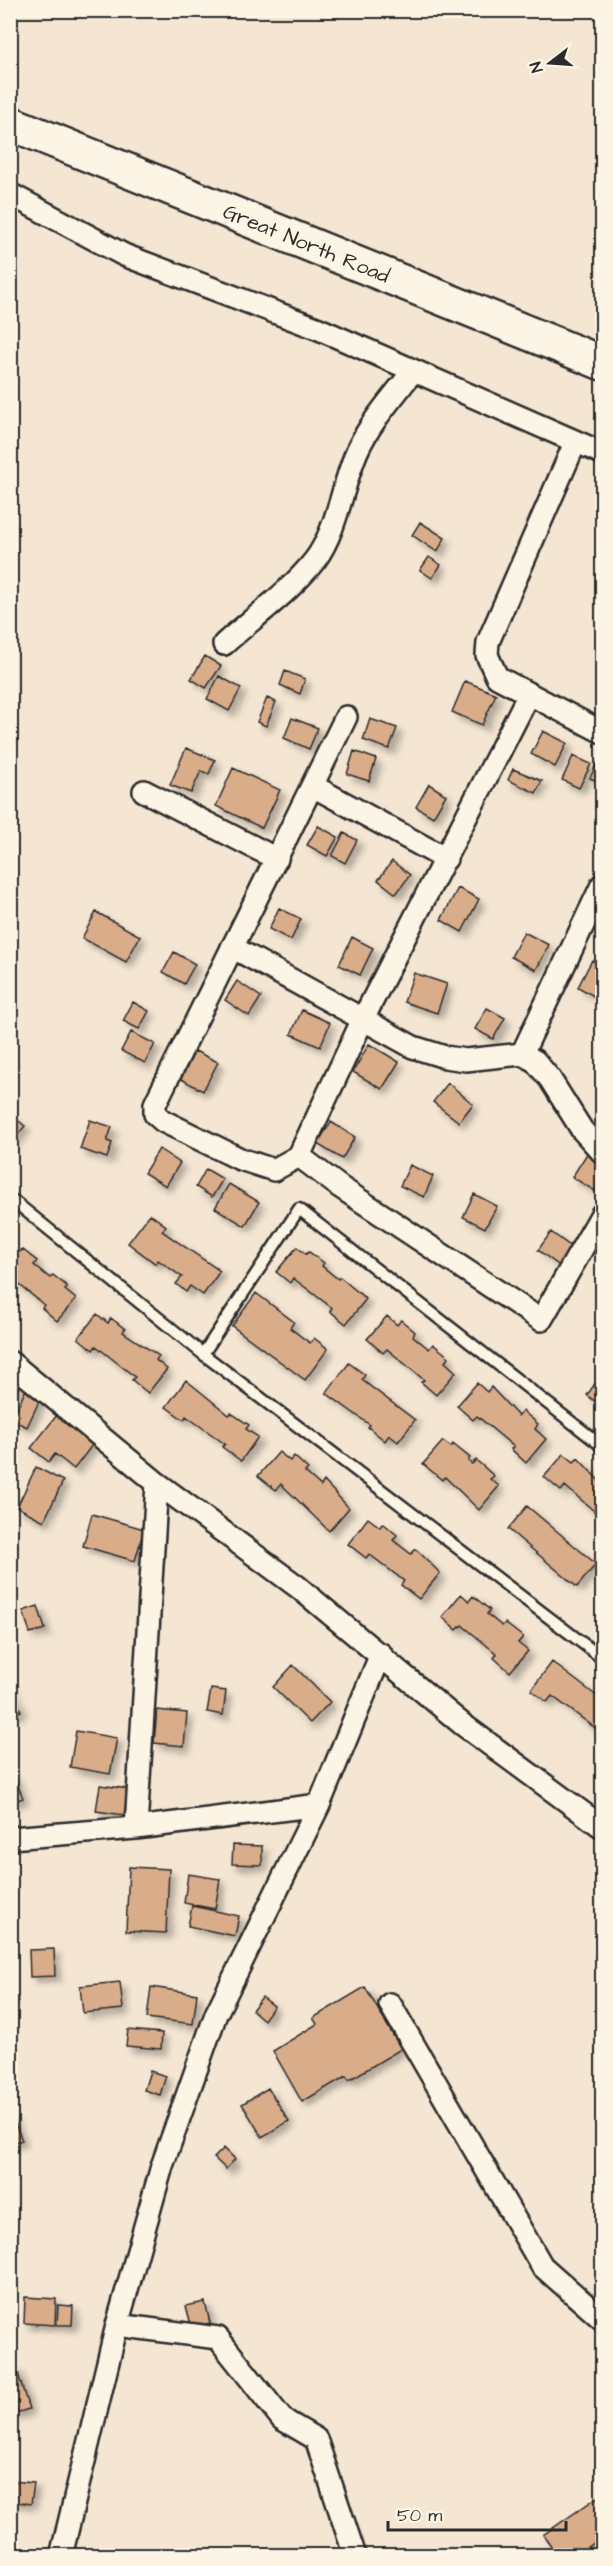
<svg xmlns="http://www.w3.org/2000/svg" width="613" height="2566" viewBox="0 0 613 2566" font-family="'Architects Daughter',sans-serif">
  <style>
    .building { fill: #d9ac8a; stroke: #2b2b2b; stroke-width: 1.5; filter: url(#shadow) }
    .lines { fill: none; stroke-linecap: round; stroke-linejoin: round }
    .service-casing { stroke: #2b2b2b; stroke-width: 15 }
    .minor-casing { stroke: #2b2b2b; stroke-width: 26 }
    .trunk-casing { stroke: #2b2b2b; stroke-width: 38 }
    .service { stroke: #fcf5e5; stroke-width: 10 }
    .minor { stroke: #fcf5e5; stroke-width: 21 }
    .trunk { stroke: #fcf5e5; stroke-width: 33 }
    .labels { text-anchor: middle; stroke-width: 4.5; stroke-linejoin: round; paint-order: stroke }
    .street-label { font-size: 21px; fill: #2b2b2b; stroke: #fcf5e5 }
  </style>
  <defs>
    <filter id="shadow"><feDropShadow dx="5.5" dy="5.5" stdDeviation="3" flood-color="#0004"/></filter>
  </defs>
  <rect width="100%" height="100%" fill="#f5e6d3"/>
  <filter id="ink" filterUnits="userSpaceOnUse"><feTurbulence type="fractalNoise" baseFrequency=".0167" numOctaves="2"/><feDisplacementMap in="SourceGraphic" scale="12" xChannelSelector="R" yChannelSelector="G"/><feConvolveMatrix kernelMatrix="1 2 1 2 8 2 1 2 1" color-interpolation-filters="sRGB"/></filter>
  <g filter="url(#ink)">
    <path class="building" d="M420 522 445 538 437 552 412 535Z
      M429 557 441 565 432 578 420 570Z
      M205 656 221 666 206 688 191 679Z
      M285 671 305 679 300 694 280 685Z
      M219 676 241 688 229 711 207 699Z
      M465 681 496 694 482 725 452 712Z
      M267 698 276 702 266 726 257 722Z
      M292 718 318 728 309 749 284 738Z
      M370 719 397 728 389 749 363 740Z
      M543 731 567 743 555 767 531 754Z
      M186 748 215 760 209 774 201 771 191 793 170 785Z
      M354 751 376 759 369 781 347 774Z
      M573 756 591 764 579 788 562 780Z
      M599 759 602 761V783L590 778Z
      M233 768 280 790 262 828 216 806Z
      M513 769 542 781 536 793 508 780Z
      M429 784 446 795 433 817 416 807Z
      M318 826 338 837 327 856 307 845Z
      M344 833 357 840 345 863 332 856Z
      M392 861 410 875 396 894 378 880Z
      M458 888 479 899 462 932 441 920Z
      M279 908 301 919 291 940 269 929Z
      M96 912 140 936 126 962 82 938Z
      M524 932 549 945 536 970 511 957Z
      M352 937 373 948 360 975 339 965Z
      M174 952 195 964 184 984 163 972Z
      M592 960 602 965V987L597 998 578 987Z
      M414 973 447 984 437 1013 404 1002Z
      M237 981 261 997 249 1016 225 1000Z
      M133 1002 149 1011 139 1029 123 1021Z
      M487 1008 505 1018 493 1039 475 1029Z
      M302 1010 330 1023 320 1047 291 1034Z
      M131 1032 155 1044 145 1063 121 1051Z
      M369 1044 399 1062 382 1089 353 1072Z
      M195 1051 218 1062 203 1091 181 1079Z
      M448 1083 473 1104 459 1122 433 1102Z
      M10 1114 25 1126 10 1143Z
      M90 1120 112 1127 107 1141 112 1143 107 1158 80 1149Z
      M331 1122 355 1137 342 1159 317 1144Z
      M159 1149 180 1163 166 1186 144 1173Z
      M588 1152 602 1162 599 1171 602 1174V1180L595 1191 572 1177Z
      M410 1165 433 1176 424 1197 400 1186Z
      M206 1169 223 1179 212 1197 196 1187Z
      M229 1184 259 1202 245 1226 215 1208Z
      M474 1194 497 1206 485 1228 463 1217Z
      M150 1214 166 1226 162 1231 220 1271 203 1295 190 1286 186 1292 176 1284 182 1277 158 1260 156 1264 128 1243Z
      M551 1232 574 1249 561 1267 538 1250Z
      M10 1245 20 1252 22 1249 37 1261 34 1265 50 1278 53 1275 68 1287 65 1290 76 1299 57 1321 42 1308 44 1305 10 1277Z
      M297 1247 306 1254 309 1252 324 1263 322 1266 338 1279 340 1277 366 1299 346 1324 330 1311 332 1308 293 1278 290 1283 276 1272Z
      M256 1293 294 1322 290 1328 310 1343 314 1338 328 1349 305 1380 232 1326Z
      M97 1314 108 1323 111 1318 125 1329 123 1332 159 1356 156 1360 167 1369 148 1393 132 1380 135 1377 96 1346 93 1350 78 1338Z
      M387 1316 397 1325 401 1320 415 1332 413 1336 429 1349 433 1344 449 1357 445 1362 456 1372 436 1395 421 1382 424 1380 387 1349 383 1353 367 1339Z
      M349 1363 365 1375 362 1380 415 1420 398 1442 389 1435 385 1441 368 1427 370 1425 326 1393Z
      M10 1380 20 1385 10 1404Z
      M186 1380 229 1415 231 1413 249 1425 246 1429 258 1437 241 1461 222 1447 225 1444 186 1416 184 1420 166 1407Z
      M597 1381 602 1386V1407L587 1395Z
      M477 1383 487 1392 491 1387 518 1416 523 1411 538 1424 535 1429 546 1439 526 1463 511 1449 514 1447 477 1416 473 1420 457 1406Z
      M26 1389 41 1397 27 1427 12 1420Z
      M57 1415 93 1444 74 1469 55 1454 49 1462 31 1448Z
      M443 1441 451 1447 453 1444 470 1458 468 1461 472 1464 476 1460 494 1476 490 1479 499 1486 479 1510 445 1477 442 1480 423 1464Z
      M279 1452 290 1461 294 1456 308 1469 305 1472 321 1486 324 1481 349 1508 329 1531 281 1484 276 1490 258 1476Z
      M564 1454 574 1462 578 1458 602 1484V1524L598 1520 601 1517 565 1486 561 1491 544 1477Z
      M36 1467 63 1481 44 1521 17 1507Z
      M527 1506 596 1564 577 1587 508 1529Z
      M92 1514 144 1529 135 1561 83 1546Z
      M368 1518 380 1527 383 1523 397 1535 393 1540 411 1554 416 1549 440 1573 419 1599 401 1585 404 1581 369 1554 366 1558 348 1544Z
      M461 1594 469 1601 473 1596 490 1610 487 1614 502 1626 505 1623 523 1637 518 1643 528 1651 510 1672 494 1658 497 1654 462 1625 457 1630 442 1617Z
      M38 1606 45 1629 30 1633 23 1611Z
      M552 1662 602 1700V1733L552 1696 547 1702 531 1690Z
      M293 1665 330 1702 310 1723 273 1687Z
      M10 1683 21 1711 10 1715Z
      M211 1689 226 1691 223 1715 207 1712Z
      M157 1710 187 1713 184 1746 154 1743Z
      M76 1731 117 1738 110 1774 70 1767Z
      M13 1773 23 1798 10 1803V1774Z
      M100 1785 128 1789 124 1815 96 1811Z
      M233 1845 262 1846V1865L232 1864Z
      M129 1867 169 1869 166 1933 126 1931Z
      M188 1874 220 1879 215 1909 184 1903Z
      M192 1906 239 1916 235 1936 188 1926Z
      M54 1949 55 1976 30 1977 29 1950Z
      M120 1982 123 2009 83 2013 80 1986Z
      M151 1987 197 1994 193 2024 147 2018Z
      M365 1987 401 2049 349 2080 346 2076 302 2102 273 2051 317 2024 313 2018Z
      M262 1997 274 2006 264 2020 252 2010Z
      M128 2030 162 2033 161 2049 126 2046Z
      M150 2071 166 2076 160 2095 144 2090Z
      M268 2088 289 2121 262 2137 242 2104Z
      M12 2116 22 2140 10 2144V2117Z
      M224 2148 235 2159 226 2169 214 2158Z
      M25 2297 56 2299 55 2325 24 2323Z
      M205 2302 210 2323 192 2328 186 2306Z
      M58 2305 73 2306 72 2325H57Z
      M16 2367 29 2409 10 2415V2369Z
      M12 2481 34 2483 31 2504 10 2501Z
      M602 2494V2537L580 2553 582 2556H557L543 2535Z"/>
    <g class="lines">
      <g class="service-casing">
        <path id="service" d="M10 1198 203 1354 602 1658
          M203 1354 299 1209 602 1446"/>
      </g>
      <g class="minor-casing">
        <path id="minor" d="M10 194 124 255 319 329 602 453
          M575 443 488 642 487 655 497 677 602 732
          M224 644C254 617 290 592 315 560 338 529 342 484 358 449 371 421 394 396 413 371
          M346 717 155 1104V1114L163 1121 240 1159 274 1170 299 1156 340 1187 541 1320 602 1214
          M313 786 446 859
          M144 791 277 859
          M232 947 413 1047 445 1057 466 1060 522 1054 535 1061 550 1079 582 1130 602 1152
          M522 1054 602 885
          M299 1156 363 1019 529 694
          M10 1362 157 1483 298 1587 462 1724 602 1827
          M136 1828 157 1483
          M10 1838 136 1828 319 1805
          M390 2004 542 2266 602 2319
          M117 2325 218 2338 282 2419 316 2439 355 2556
          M61 2556 117 2325 162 2166 216 2014 319 1805 381 1654"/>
      </g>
      <g class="trunk-casing">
        <g id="trunk">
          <path id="s1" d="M10 123 602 363"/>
        </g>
      </g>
      <use href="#service" class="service"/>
      <use href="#minor" class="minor"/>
      <use href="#trunk" class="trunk"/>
    </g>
  </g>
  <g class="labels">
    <g class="street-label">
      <text dy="7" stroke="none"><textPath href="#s1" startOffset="320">Great North Road</textPath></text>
    </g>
  </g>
  <rect width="613" height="2566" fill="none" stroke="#fcf5e5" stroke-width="36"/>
  <rect x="18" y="18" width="577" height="2530" fill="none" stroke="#2b2b2b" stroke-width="2" filter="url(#ink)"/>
  <g transform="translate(550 63) rotate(253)" stroke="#fcf5e5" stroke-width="4.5" paint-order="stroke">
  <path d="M0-4.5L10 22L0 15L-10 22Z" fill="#2b2b2b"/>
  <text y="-9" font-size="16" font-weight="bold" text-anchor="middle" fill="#2b2b2b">N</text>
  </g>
  <path d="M388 2521v9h178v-9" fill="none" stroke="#2b2b2b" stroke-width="3"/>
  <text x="397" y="2521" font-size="18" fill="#2b2b2b" stroke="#fcf5e5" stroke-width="4.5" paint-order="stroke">50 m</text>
</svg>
